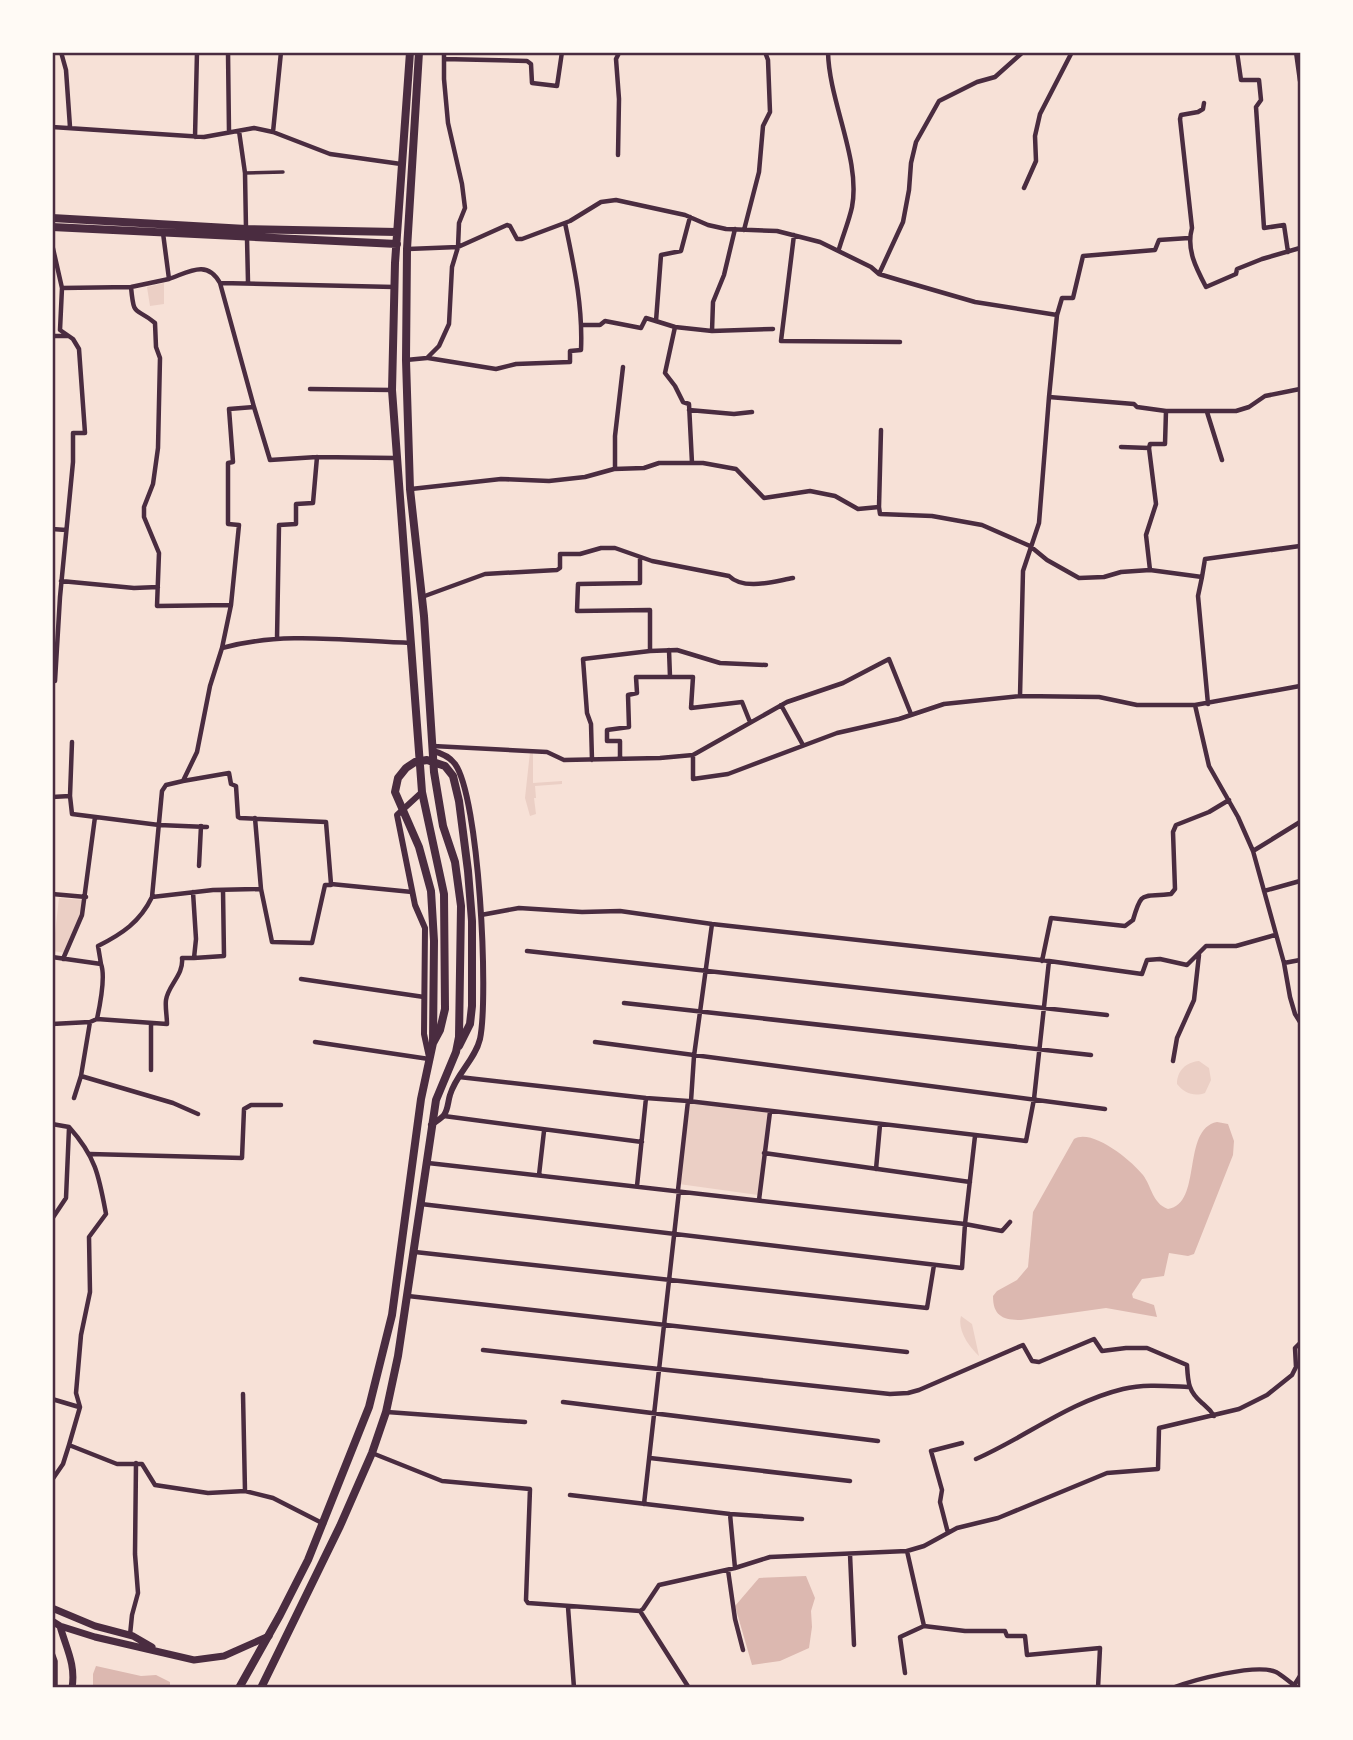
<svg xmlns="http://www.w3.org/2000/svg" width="1353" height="1740" viewBox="0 0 1353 1740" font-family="Lato,sans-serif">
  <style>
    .green { fill: #ebcfc5 }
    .water { fill: #dcb8b0 }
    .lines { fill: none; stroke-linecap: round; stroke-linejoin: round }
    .pedestrian { stroke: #4a2c40; stroke-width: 3.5 }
    .minor { stroke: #4a2c40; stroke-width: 4.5 }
    .tertiary { stroke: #4a2c40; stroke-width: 6 }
    .secondary { stroke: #4a2c40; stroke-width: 7 }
    .primary { stroke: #4a2c40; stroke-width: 8 }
    .neatline { fill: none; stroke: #4a2c40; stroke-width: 2.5 }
  </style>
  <rect width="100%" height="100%" fill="#f7e1d7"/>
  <path class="green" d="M164 283V304L150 306 147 287Z
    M530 752H533V783L562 781V784L535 786 536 798H534L536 814 530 816 525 798Z
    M59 898 82 900 81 914 65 953 53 951Z
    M1199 1061 1209 1068 1211 1080 1205 1093C1194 1097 1184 1093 1177 1084 1177 1071 1186 1062 1199 1061Z
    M689 1100 769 1110 758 1195 679 1184Z
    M961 1316 972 1324 979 1356C969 1347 957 1330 961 1316Z"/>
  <path class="water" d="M1217 1122 1228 1124 1234 1141 1233 1155 1194 1254 1188 1256 1169 1253 1164 1276 1142 1279 1132 1294 1133 1298 1154 1305 1157 1317 1106 1308 1021 1320C1003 1320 993 1316 993 1296L997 1291 1017 1280 1028 1267 1033 1212 1074 1139C1092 1128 1131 1160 1143 1175 1152 1187 1152 1203 1168 1209 1203 1204 1181 1129 1217 1122Z
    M806 1576 815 1598 811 1611 812 1627 809 1648 780 1661 752 1665 735 1606 759 1578Z
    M96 1666 141 1676 156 1675 170 1682V1687H93V1674Z"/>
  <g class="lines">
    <path class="pedestrian" d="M245 173 283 172
      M52 1650 56 1661V1688"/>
    <path class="minor" d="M61 52 66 70 70 127
      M228 52 229 132
      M828 52C829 102 861 160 852 207 849 221 843 235 839 249
      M1237 52 1241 80H1259L1261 100 1256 107 1264 228 1284 225 1288 252
      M1296 52 1300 81
      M444 59 527 61 531 64 532 83 557 86 562 52
      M1204 103 1203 109 1198 112 1181 115 1180 119 1192 228C1186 249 1196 268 1206 287L1236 274 1237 269 1262 259 1300 248
      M52 127 204 137 254 128 273 132 330 154 401 164
      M239 131 245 173 246 229
      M273 132 281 52
      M195 137 197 52
      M618 155 619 99 616 59 619 53 622 52
      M1024 188 1036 161 1035 136 1040 114 1072 52
      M744 230 759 172 763 126 770 112 768 60 765 52
      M794 235 781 341 900 342
      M247 238 248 282
      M52 244 62 288 131 287 169 279
      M408 249 458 247 507 225 510 226 517 239H522L570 221 601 202 616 200 685 215 708 225 726 229 777 231 820 242 871 267 879 274 899 280 975 302 1057 315 1062 298H1073L1083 256 1155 250 1159 240 1189 238
      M879 274 903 222 909 190 911 163 916 142 939 101 977 82 995 77 1023 52
      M220 283 394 287
      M131 287C134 319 135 306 155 323L156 347 160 358 158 448 153 484 144 507V517L159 553 157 606 231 605
      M656 321 661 255 681 251 690 217
      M582 325H600L605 321 641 328 646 318 675 327 712 331 773 329
      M675 327 665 373 675 386 683 402 689 404 692 463
      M712 331 713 302 724 275 735 229
      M52 336H67
      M428 358 496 369 516 364 570 362V351L581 350C583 306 574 266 565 223
      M406 360 427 358 439 346 449 324 452 267 458 247 459 223 465 208 462 184 448 123 444 79V52
      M310 389 392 390
      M1049 397 1057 315
      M254 407 270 460 317 457 395 458
      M689 410 734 414 752 412
      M1207 412 1222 460
      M1121 447 1149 448 1156 504 1146 535 1150 570
      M1149 448 1150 444H1165L1166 411
      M615 469V436L623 367
      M411 489 501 479 549 481 585 477 614 469 644 468 659 463H703L736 469 764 498 810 491 835 496 858 509 879 507 880 514 932 516 982 525 1030 546 1047 560 1079 578 1104 577 1121 572 1150 570 1202 577 1205 559 1300 546
      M879 507 881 430
      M52 529 66 530
      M640 558V583L578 584 577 611 650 610V651L677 650 720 663 766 665
      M1202 577 1198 596 1208 704
      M61 581 134 588 158 587
      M422 597 485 574 557 570 560 568V554H580L601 548H615L652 561 729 576C744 591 775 581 793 578
      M277 639 279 525 296 524V504L313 503 317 457
      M222 648C282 631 349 641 411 643
      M670 677H693L691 708 742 702 750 722
      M52 681H55L60 597 73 462V433H85L79 349 73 339 60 330 62 288
      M1020 696 1023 571 1039 523 1049 397 1134 404 1137 407 1166 411H1236L1249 407 1265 396 1300 389
      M781 705 803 745
      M1195 705 1209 766 1238 817 1253 851 1284 963 1290 997 1295 1014 1300 1022
      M72 742 70 796 72 814 159 825 207 827
      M433 746 547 752 564 760 660 758 693 755V779L728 774 837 733 899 719 944 704 1020 696 1099 697 1137 705H1195L1300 686
      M693 755 787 702 843 683 889 659 911 714
      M620 758V741H607V730L629 727 628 695 637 693 636 677H670L669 650
      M592 760 591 724 587 713 583 659 650 651
      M183 781 229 773 231 784 236 786 238 817 240 818 326 822 331 884 412 892
      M52 797 70 796
      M255 818 261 889 272 942 312 943 325 885H331
      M1253 851 1300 822
      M199 866 201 826
      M1264 891 1300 881
      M52 894 86 897
      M152 897 213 890 261 889
      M481 915 519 908 582 912 620 911 712 924 1049 961 1142 974 1147 960 1160 959 1187 965 1206 946H1236L1275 935
      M527 951 1107 1015
      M52 957 101 964 98 946C122 934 140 922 152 897L162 791 166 785 183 781 197 752 210 686 222 648 231 605 239 525 228 524V463L233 462 229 409 254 407 220 283C207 259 189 272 169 279L163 233
      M194 958 224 956 223 890
      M63 959 82 915 95 817
      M1042 961 1051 918 1125 926 1133 920C1142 889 1142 898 1171 894L1175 889 1173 832 1176 825 1209 812 1229 800
      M1284 963 1300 960
      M301 979 424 997
      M624 1003 1091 1055
      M97 1019 167 1024C167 1016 165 1007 166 1000 168 985 184 975 182 958H194L196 939 193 892
      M52 1024 90 1022 97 1019C100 1005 106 977 101 964
      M151 1024V1070
      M315 1042 429 1059
      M595 1042 1105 1109
      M1173 1061 1177 1038 1194 1000 1199 955
      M81 1076 173 1103 198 1114
      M459 1077 646 1098 688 1101 1026 1141 1034 1099 1049 961
      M74 1098 81 1076 90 1022
      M691 1101 694 1056 712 924
      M444 1116 642 1142
      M52 1124 69 1127C96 1157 99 1176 106 1214L89 1237 90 1292 81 1335 76 1393 80 1407 69 1445 117 1464H142L155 1485 208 1493 245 1491 273 1498 324 1524
      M764 1153 970 1182
      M90 1154 242 1158 244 1109 251 1105H281
      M428 1163 965 1224 975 1136
      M876 1169 880 1125
      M539 1175 544 1131
      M637 1186 646 1098
      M678 1190 688 1101
      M759 1200 770 1112
      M421 1204 962 1268 965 1224 1002 1231 1010 1222
      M52 1219 66 1198 69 1128
      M415 1252 927 1308 934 1265
      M408 1296 907 1352
      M483 1350 890 1394 908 1393 919 1390 1023 1345 1032 1361 1039 1362 1094 1339 1102 1351 1126 1348H1147L1187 1365C1188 1382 1188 1391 1202 1403 1208 1408 1210 1409 1214 1416
      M243 1394 245 1491
      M52 1399 79 1407
      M563 1402 878 1441
      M387 1412 525 1422
      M372 1453 442 1481 530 1489 526 1600 528 1603 640 1611 643 1609 659 1585 735 1568 770 1557 907 1551 924 1626 965 1631H1005L1007 1636H1025L1027 1655 1100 1648 1098 1688
      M650 1458 850 1481
      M976 1459C1026 1437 1069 1402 1123 1389 1144 1384 1166 1386 1188 1387
      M52 1480 63 1464 69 1445
      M570 1495 730 1514 802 1519
      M644 1504 679 1191
      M730 1514 735 1568
      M948 1533 940 1502 942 1490 931 1451 962 1443
      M907 1551 924 1546 957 1528 998 1518 1107 1473 1158 1469 1159 1428 1239 1409 1267 1395 1292 1375 1296 1367 1295 1348 1300 1343
      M850 1554 854 1645
      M728 1570 735 1619 743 1650
      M568 1607 574 1688
      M640 1611 689 1688
      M130 1635 132 1615 138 1593 135 1554 136 1463
      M905 1673 900 1637 924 1626
      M1293 1687 1300 1676
      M1172 1688C1193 1680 1256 1663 1276 1672 1282 1675 1288 1681 1294 1685"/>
    <path class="tertiary" d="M422 792 397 815 415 905 425 928 424 1034 429 1057
      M431 1125C435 1122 441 1119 444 1115 448 1110 448 1101 450 1095 456 1074 475 1060 480 1039 489 996 479 797 455 764 449 756 441 753 433 751"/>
    <path class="secondary" d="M52 1608 95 1626 133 1636 152 1647
      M52 1621 60 1626 95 1637 194 1660 224 1656 269 1636
      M60 1626C66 1648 76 1664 72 1688"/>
    <path class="primary" d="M52 218 246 229 397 232
      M52 227 397 244
      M433 1042 434 941 431 891 419 847 395 792 398 778 406 768 415 762 427 760 445 766 453 776 459 801 468 871 472 921V1006L470 1024 459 1046
      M239 1688 280 1615 308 1560 369 1407 392 1315 421 1099 433 1043 440 1030 445 1009 444 894 422 792 392 390 395 263 410 52
      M261 1688 340 1526 372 1453 386 1412 398 1356 436 1100 456 1052 459 1037 461 906 455 862 443 826 434 772 424 616 410 489 406 360 407 249 419 52"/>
  </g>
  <rect width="1353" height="1740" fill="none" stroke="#fffaf5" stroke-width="108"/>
  <rect x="54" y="54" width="1245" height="1632" class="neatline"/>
</svg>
